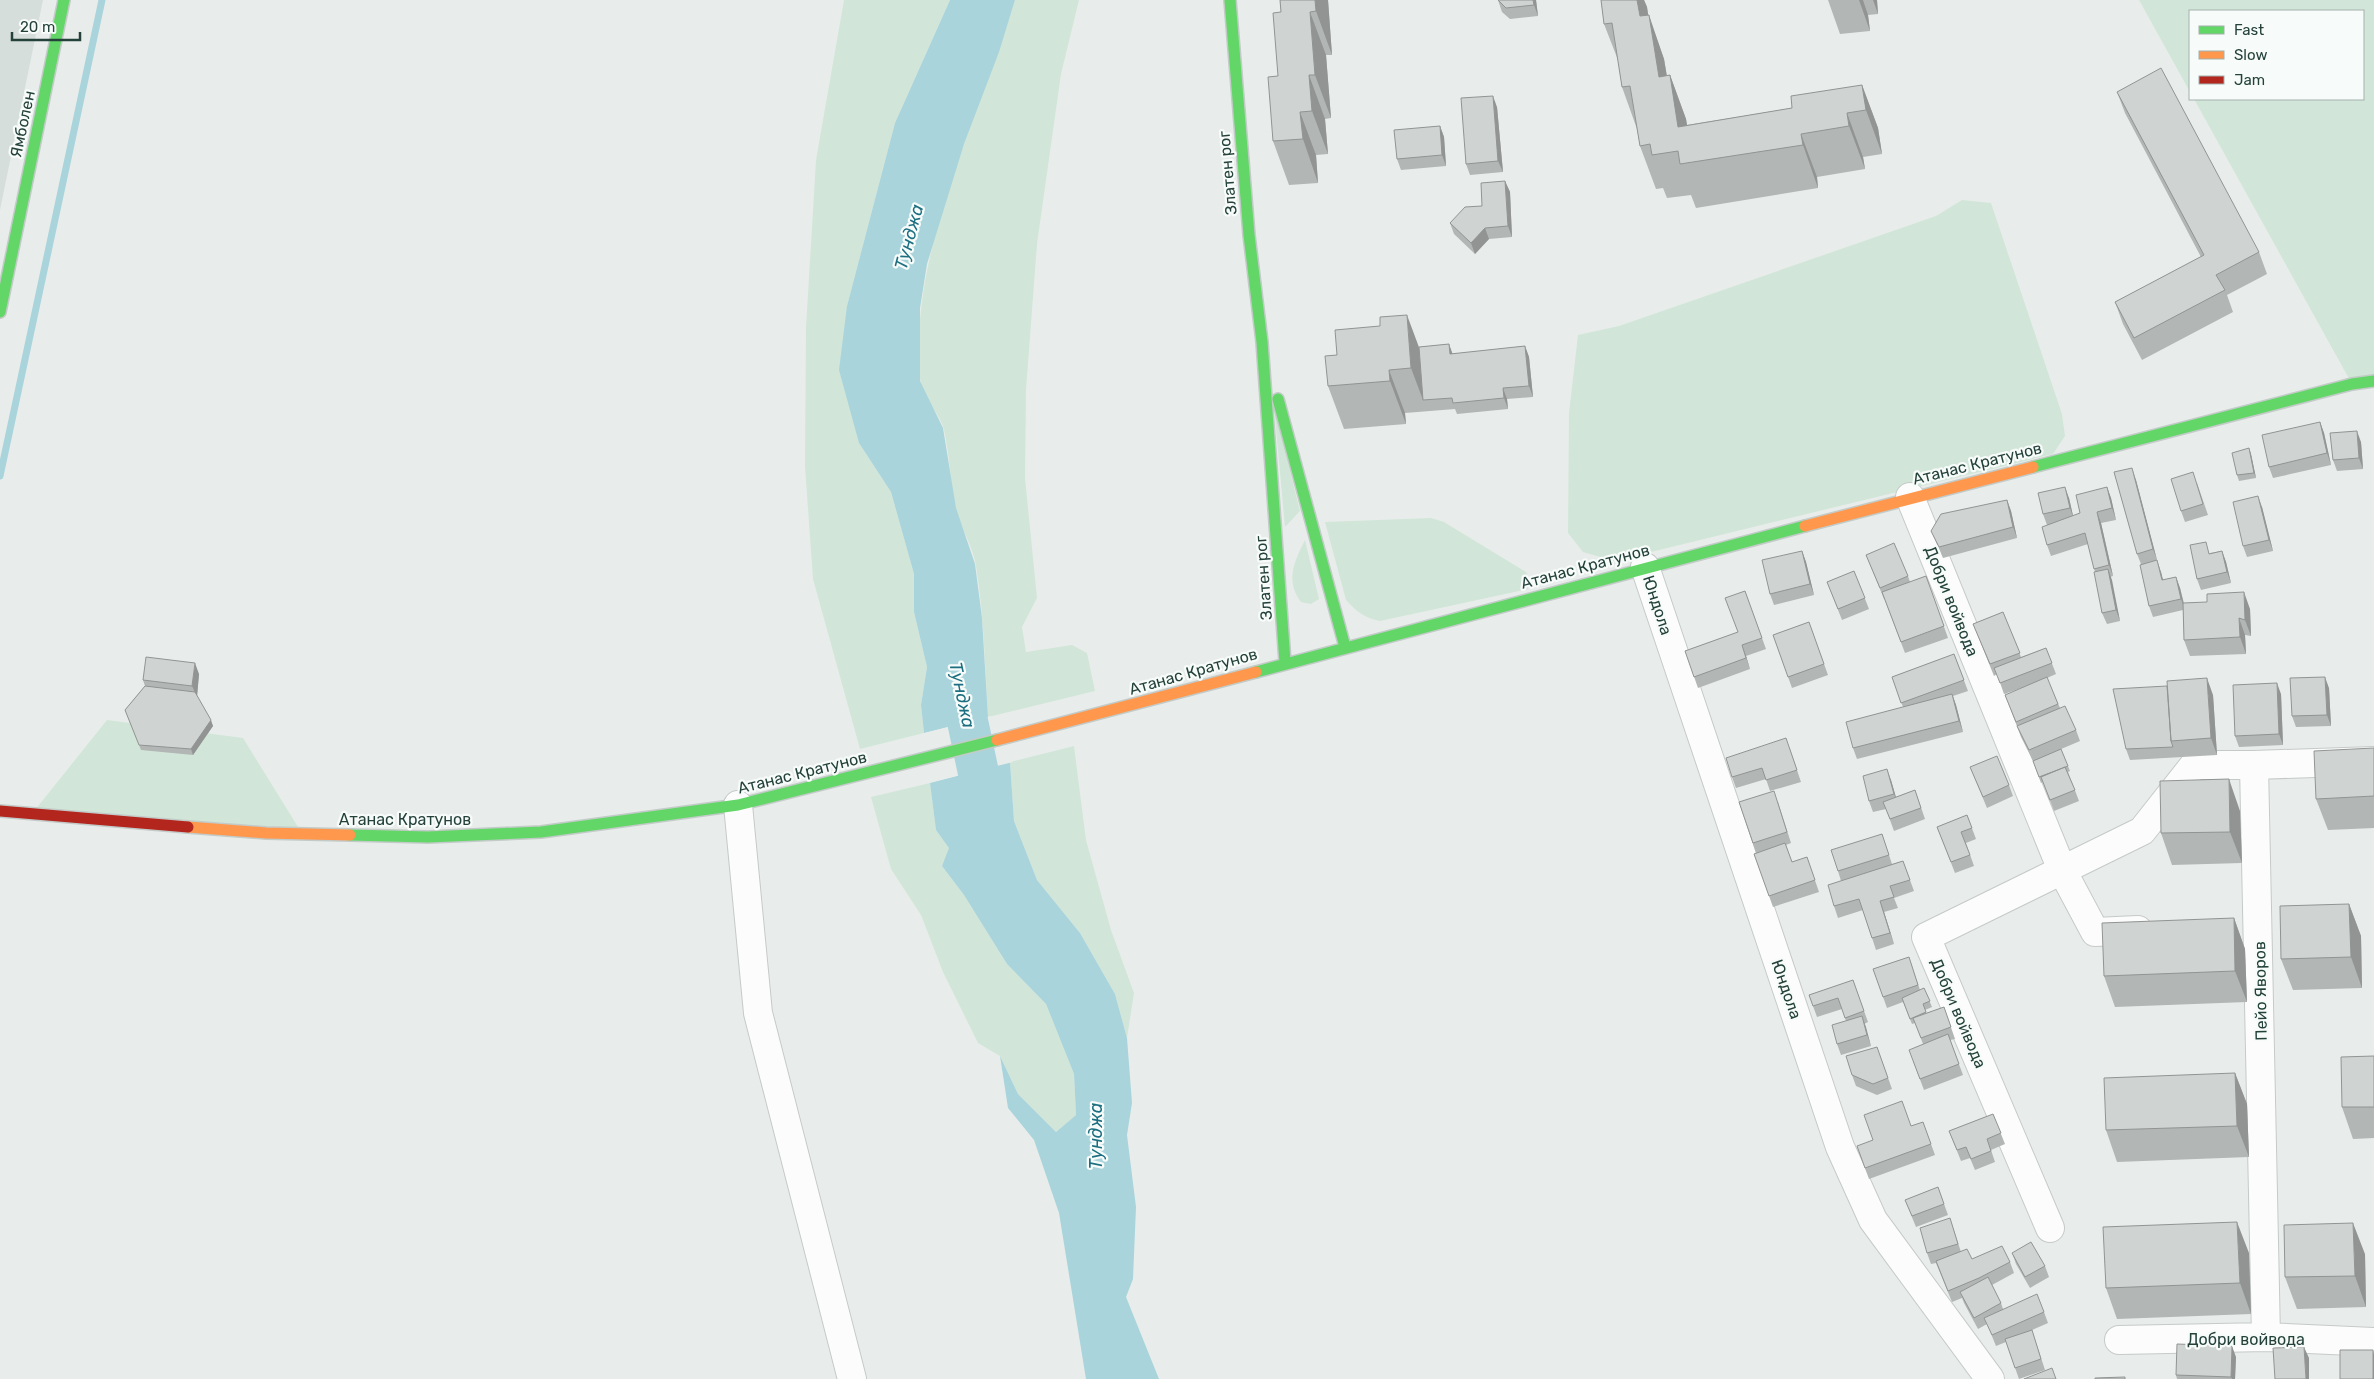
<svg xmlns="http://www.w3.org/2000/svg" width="2374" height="1379" viewBox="0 0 2374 1379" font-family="Rubik,sans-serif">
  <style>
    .built { fill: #d6dedb }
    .green { fill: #d1e6d8 }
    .water { fill: #a9d4db }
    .pier { fill: #e8edeb }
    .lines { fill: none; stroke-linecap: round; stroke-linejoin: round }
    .stream { stroke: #a9d4db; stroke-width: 7 }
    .river { stroke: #a9d4db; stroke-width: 41 }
    .street-casing { stroke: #c5cac8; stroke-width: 30 }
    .fast-casing { stroke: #c3cbc8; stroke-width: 14 }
    .slow-casing { stroke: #c3cbc8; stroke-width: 14 }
    .jam-casing { stroke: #c3cbc8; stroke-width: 14 }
    .street { stroke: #fcfcfc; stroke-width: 28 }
    .fast { stroke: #63d668; stroke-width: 11 }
    .slow { stroke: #ff974d; stroke-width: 11 }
    .jam { stroke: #b3261e; stroke-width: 11 }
    .wall { fill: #b2b6b5 }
    .shaded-wall { fill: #919493 }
    .building { fill: #cfd4d2; stroke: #919493 }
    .labels { text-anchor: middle; stroke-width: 4.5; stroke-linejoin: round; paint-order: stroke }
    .street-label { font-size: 16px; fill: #24423a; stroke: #f7fbf9 }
    .water-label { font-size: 18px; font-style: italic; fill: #1c6f80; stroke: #f7fbf9 }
  </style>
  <rect width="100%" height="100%" fill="#e8edeb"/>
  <path class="built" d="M0 0H43L0 210Z"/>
  <path class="green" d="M844 0H950L895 123 847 306 859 443 891 492 914 574V612L927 667 921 705 924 733 860 749 813 579 805 466 806 328 816 160Z
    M1015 0H1079L1061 74 1037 244 1026 390 1025 478 1037 598 1022 627 1026 652 1072 645 1087 653 1095 691 988 717C985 667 984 616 976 566 973 547 961 528 956 509 950 483 950 456 944 430 940 413 922 397 920 379 908 253 979 118 1015 0Z
    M2139 0H2374V381L2352 384 2194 99H2363V11H2190V92Z
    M1962 200 1991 203 2062 414 2065 436 2053 454 1614 561 1583 552 1568 533 1569 413 1578 335 1619 326 1936 216Z
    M1274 407 1300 511 1285 527Z
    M1431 518 1444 522 1526 572 1530 579 1528 589 1380 621C1365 618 1357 612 1346 600L1325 522Z
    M1305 540 1319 599 1311 604 1301 602C1285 581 1294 562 1305 540Z
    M107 720 243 738 303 835 31 815Z
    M1074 746 1086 840 1111 930 1134 993 1127 1038 1115 994 1080 933 1037 880 1014 821 1010 762Z
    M930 783 936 830 950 848 942 866 964 895 1007 964 1046 1004 1074 1074 1076 1115 1056 1132 1018 1094 1000 1056 978 1043 943 972 921 915 891 869 871 797Z"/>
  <path class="water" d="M950 0H1015L999 52 964 144 927 264 920 308V381L943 428 956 508 975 564 982 618 988 717 924 733 921 705 927 667 914 612V574L891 492 859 443 839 370 847 306 895 123Z
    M1010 762 1014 821 1037 880 1080 933 1115 994 1127 1038 1132 1103 1127 1135 1136 1207 1133 1279 1126 1297 1159 1379H1086L1059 1213 1034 1140 1008 1108 1000 1056 1018 1094 1056 1132 1076 1115 1074 1074 1046 1004 1007 964 964 895 942 866 949 848 936 830 930 783Z"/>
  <path class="pier" d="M991 716 989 719 924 736 921 734Z
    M1010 760 1013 762 928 783 929 780Z"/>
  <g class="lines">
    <path class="stream" d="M0 476 102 0"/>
    <path class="river" d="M956 667 990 827"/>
    <g class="street-casing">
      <path id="street" d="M1910 497 2062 870 2095 932 2138 930
        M1645 567 1840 1147 1873 1220 1990 1379
        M738 805 758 1013 852 1379
        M2050 1228 1926 937 2142 831 2194 765H2254
        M2266 1337 2254 765 2374 761
        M2119 1340 2266 1337 2374 1342"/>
    </g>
    <g class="fast-casing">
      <path id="fast" d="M1230 0 1249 235 1262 342 1285 662
        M0 312 64 0
        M1278 399 1345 647
        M2033 467 2352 384 2374 381
        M1256 672 1805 526
        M350 835 428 837 541 832 738 805 997 740"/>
    </g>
    <g class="slow-casing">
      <path id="slow" d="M1805 526 2033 467
        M997 740 1256 672
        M188 827 266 833 350 835"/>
    </g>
    <g class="jam-casing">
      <path id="jam" d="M0 811 188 827"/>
    </g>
    <use href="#street" class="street"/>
    <use href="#fast" class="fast"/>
    <use href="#slow" class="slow"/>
    <use href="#jam" class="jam"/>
  </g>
  <path class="wall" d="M1280 0H1328L1332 55H1326L1331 118 1325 119 1328 154 1316 155 1318 183 1289 185 1273 141 1278 76 1281 12Z
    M1498 0H1536L1538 16 1510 19 1502 12Z
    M1601 0H1644L1647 7 1648 15 1664 59 1667 76 1670 75 1686 119 1687 125 1792 108 1862 85 1878 128 1882 154 1863 157 1865 169 1817 177 1818 188 1696 208 1691 195 1667 198 1663 188 1656 189 1640 146 1637 129 1622 87 1618 60 1604 24Z
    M1828 0H1877L1878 14 1868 15 1870 31 1840 34Z
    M2117 92 2259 252 2267 274 2227 295 2233 312 2142 360 2123 324 2115 302 2201 257 2125 113Z
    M1497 107 1503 172 1470 175 1466 164Z
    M1440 126 1444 137 1446 166 1401 170 1397 159Z
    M1505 181 1510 192 1512 237 1489 239 1475 254 1454 234 1450 223 1482 206Z
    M1449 344 1452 354 1525 346 1529 357 1533 397 1507 399 1508 409 1457 414 1455 409 1405 413 1406 424 1344 429 1328 386 1419 347Z
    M2320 422 2324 433 2331 465 2273 478 2269 467Z
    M2361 442 2363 469 2337 471 2333 460Z
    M2249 448 2251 454 2256 478 2239 481 2237 475Z
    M2136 480 2157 560 2153 562 2161 572 2163 580 2176 577 2180 588 2184 603 2250 609 2251 636 2245 635 2246 654 2190 656 2184 640 2183 610 2153 617 2149 606 2141 564 2137 554Z
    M2197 483 2208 515 2185 522 2181 511Z
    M2107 487 2111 498 2116 520 2101 523 2113 576 2110 577 2120 621 2107 624 2102 613 2095 572 2088 544 2051 556 2047 545V525L2043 514 2069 498 2073 516 2080 513Z
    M2007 500 2011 511 2017 538 1943 558 1936 542 1931 531Z
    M2262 507 2273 551 2247 557 2243 546Z
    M1802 551 1806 562 1814 595 1774 605 1770 594Z
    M2222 551 2226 562 2231 583 2201 590 2197 579 2210 553Z
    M1866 555 1908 576 1910 582 1926 576 1948 638 1905 653 1884 598V599Z
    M1854 571 1869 609 1842 620 1827 582Z
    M1745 591 1766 649 1746 656 1750 669 1698 688 1685 651 1738 632Z
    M2003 612 2021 657 2046 648 2056 674 2047 678 2060 708 2076 730 2080 741 2033 761 2021 737 2005 695 2030 685 2004 694 1997 674 1994 676 1973 624Z
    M1809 622 1828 675 1792 688 1773 635Z
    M1954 654 1968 691 1953 696 1956 705 1963 732 1857 759 1853 748 1903 707 1892 677Z
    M199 674 197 696 213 726 193 755 141 750 125 710 145 686 143 680Z
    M2329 688 2331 726 2296 727 2292 716Z
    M2281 694 2283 745 2239 747 2235 736Z
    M2213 695 2217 755 2130 760 2126 749Z
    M2374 748V828L2328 830 2316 799Z
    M1790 749 1801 782 1770 791 1766 779 1736 788 1732 777Z
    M2061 749 2070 771 2068 772 2079 801 2054 811 2043 782 2041 783 2033 761Z
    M1970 767 2009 785 2013 796 1987 808Z
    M1891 780 1896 797 1915 790 1925 819 1894 831 1886 809 1873 812 1869 801Z
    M1739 802H1778L1791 843 1786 845 1792 862 1807 857 1819 892 1773 907 1754 854 1756 853Z
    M2240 811 2242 863 2172 865 2161 833Z
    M1967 815 1976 839 1966 843 1974 866 1955 873 1937 827Z
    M1882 834 1892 864 1903 861 1914 891 1894 898 1898 908 1884 912 1894 944 1876 950 1863 910 1838 918 1834 906 1841 881 1838 871Z
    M2349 904 2361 936 2362 988 2293 990 2281 959Z
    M2234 918 2245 949 2247 1002 2115 1007 2104 976Z
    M1909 957 1920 990 1924 988 1932 1007 1925 1010 1926 1013 1944 1007 1955 1039 1950 1040 1963 1075 1924 1090 1913 1061 1923 1044 1915 1023 1912 1024 1903 1002 1887 1008 1873 969Z
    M1853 980 1868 1022 1864 1024 1871 1046 1841 1055 1837 1044 1846 1021 1842 1009 1817 1017 1809 995Z
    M1877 1047 1892 1089 1877 1095 1856 1086 1852 1075Z
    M2374 1056V1138L2353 1139 2342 1107Z
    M2235 1073 2247 1104 2249 1157 2117 1162 2106 1130Z
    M1993 1114 2005 1144 1991 1150 1995 1162 1975 1170 1970 1158 1961 1161 1949 1131Z
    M1923 1122 1935 1155 1869 1179 1857 1146Z
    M1938 1187 1948 1215 1916 1227 1905 1200Z
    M1950 1218 1961 1252 1972 1259 2010 1262 2014 1273 1992 1285 2001 1303 2003 1309 2044 1312 2048 1323 2030 1331 2032 1330 2045 1370 2019 1379 2006 1342 1996 1346 1987 1324 1978 1329 1964 1303 1962 1298 1952 1302 1936 1263 1931 1264 1927 1253Z
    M2012 1253 2045 1266 2049 1277 2030 1288 2016 1264Z
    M2249 1253 2251 1314 2117 1319 2106 1288Z
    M2365 1254 2366 1307 2297 1309 2285 1277Z
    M2236 1357 2235 1379H2177L2176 1375Z"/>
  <path class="shaded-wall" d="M1315 0H1328L1332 55 1316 11Z
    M1533 0H1536L1538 16 1534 5Z
    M1637 0H1644L1647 7 1655 60 1640 16Z
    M1859 0H1863L1868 15 1870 31Z
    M1873 0H1877L1878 14Z
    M1310 12 1326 55 1331 118 1315 75Z
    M1649 15 1664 59 1674 120 1659 77Z
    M1309 75 1325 119 1328 154 1312 111Z
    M1670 75 1686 119 1693 162 1678 127Z
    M1862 85 1878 128 1882 154 1866 110Z
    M1493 96 1497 107 1503 172 1498 161Z
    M1300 112 1316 155 1318 183 1303 139Z
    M1847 113 1863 157 1865 169 1849 126Z
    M1440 126 1444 137 1446 166 1442 155Z
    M1801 134 1817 177 1818 188 1803 145Z
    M1505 181 1510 192 1512 237 1508 226Z
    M1485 228 1489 239 1475 254 1471 243Z
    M1407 315 1423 358V400L1411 368Z
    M1449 344 1453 355 1450 354Z
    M1525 346 1529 357 1533 397 1529 386Z
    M1389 370 1405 413 1406 424 1390 381Z
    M1503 388 1507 399 1508 409 1504 398Z
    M2320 422 2324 433 2331 465 2327 453Z
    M2357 431 2361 442 2363 469 2359 458Z
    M2249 448 2251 454 2256 478 2254 473Z
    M2132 468 2136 480 2157 560 2153 549Z
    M2065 487 2069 498 2074 520 2070 508Z
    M2107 487 2111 498 2116 520 2112 508Z
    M2258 496 2262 507 2273 551 2269 540Z
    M2007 500 2011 511 2017 538 2013 527Z
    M2097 512 2101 523 2113 576 2109 565Z
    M1802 551 1806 562 1814 595 1810 584Z
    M2222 551 2226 562 2231 583 2227 572Z
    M2157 560 2161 572 2166 592 2162 580Z
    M2108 569 2112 580 2120 621 2116 610Z
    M2176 577 2180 588 2185 610 2181 599Z
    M2244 592 2250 609 2251 636 2245 620Z
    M2239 618 2245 635 2246 654 2240 637Z
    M1742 645 1746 656 1750 669 1746 658Z
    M195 663 199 674 197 697 192 686Z
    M2325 677 2329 688 2331 726 2327 715Z
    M2207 678 2213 695 2217 755 2211 738Z
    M2277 683 2281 694 2283 745 2279 734Z
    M1952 694 1956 705 1963 732 1959 721Z
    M211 720 213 726 193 755 191 749Z
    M1887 769 1891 780 1898 805 1894 794Z
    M2229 779 2240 811 2242 863 2230 832Z
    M1880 901 1884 912 1894 944 1890 933Z
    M2349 904 2361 936 2362 988 2351 957Z
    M2234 918 2245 949 2247 1002 2235 971Z
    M1862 1016 1866 1027 1871 1046 1867 1035Z
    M2235 1073 2247 1104 2249 1157 2237 1126Z
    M2237 1222 2249 1253 2251 1314 2240 1283Z
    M2353 1223 2365 1254 2366 1307 2355 1276Z
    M2232 1346 2236 1357 2235 1379H2232L2231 1377Z
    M2304 1347 2309 1358V1379H2306Z
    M2373 1350 2374 1354V1379H2373Z"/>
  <path class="building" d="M1280 0H1315L1316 11 1310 12 1315 75H1309L1312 111 1300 112 1303 139 1273 141 1268 77 1278 76 1273 13 1281 12Z
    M1498 0H1533L1534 5 1506 8Z
    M1601 0H1637L1640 16 1649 15 1659 77 1670 75 1678 127 1792 108 1791 96 1862 85 1866 110 1847 113 1849 126 1801 134 1803 145 1680 164 1678 151 1652 155 1650 144 1640 146 1630 86 1622 87 1612 23 1604 24Z
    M2161 68 2259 252 2216 275 2225 290 2134 338 2115 302 2204 255 2117 92Z
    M1493 96 1498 161 1466 164 1461 98Z
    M1440 126 1442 155 1397 159 1394 130Z
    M1505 181 1508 226 1485 228 1471 243 1450 223 1465 207 1482 206 1481 183Z
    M1407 315 1411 368 1389 370 1390 381 1328 386 1325 356 1337 355 1335 330 1380 326V317Z
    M1449 344 1450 354 1525 346 1529 386 1503 388 1504 398 1453 403 1452 398 1423 400 1419 347Z
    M2320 422 2327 453 2269 467 2262 435Z
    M2357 431 2359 458 2333 460 2330 433Z
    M2249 448 2254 473 2237 475 2232 453Z
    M2132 468 2153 549 2137 554 2114 472Z
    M2193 472 2203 504 2181 511 2171 479Z
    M2065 487 2070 508 2043 514 2038 493Z
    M2107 487 2112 508 2097 512 2109 565 2094 569 2085 533 2047 545 2042 527 2080 513 2076 495Z
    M2258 496 2269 540 2243 546 2233 502Z
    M2007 500 2013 527 1939 547 1931 531 1941 514Z
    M2206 542 2209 554 2222 551 2227 572 2197 579 2190 545Z
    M1894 543 1908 576 1880 588 1866 555Z
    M1802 551 1810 584 1770 594 1762 560Z
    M2157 560 2162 580 2176 577 2181 599 2149 606 2140 565Z
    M2108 569 2116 610 2102 613 2094 572Z
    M1854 571 1865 598 1838 609 1827 582Z
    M1926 576 1944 626 1901 642 1882 592Z
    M1745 591 1762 638 1742 645 1746 658 1694 677 1685 651 1738 632 1725 598Z
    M2244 592 2245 620 2239 618 2240 637 2184 640 2183 603 2207 602V594Z
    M2003 612 2020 653 1990 664 1973 624Z
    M1809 622 1824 664 1788 677 1773 635Z
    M2046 648 2052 663 2000 683 1994 668Z
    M1954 654 1964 680 1901 703 1892 677Z
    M146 657 195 663 192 686 143 680Z
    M2047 677 2058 704 2016 722 2005 695Z
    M2325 677 2327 715 2292 716 2290 678Z
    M2207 678 2211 738 2171 741 2167 681Z
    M2277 683 2279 734 2235 736 2233 685Z
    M145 686 195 692 211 720 191 749 139 745 125 710Z
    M2167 686 2171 741 2173 747 2126 749 2113 689Z
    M1952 694 1959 721 1853 748 1846 722Z
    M2065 706 2076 730 2029 750 2017 726Z
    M1786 738 1797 770 1766 780 1762 768 1732 777 1726 758Z
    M2374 748V796L2316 799 2314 751Z
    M2061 749 2068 766 2039 777 2033 761Z
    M1997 756 2009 785 1983 797 1970 767Z
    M2065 767 2075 790 2050 800 2041 777Z
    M1887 769 1894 794 1869 801 1863 776Z
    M2229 779 2230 832 2161 833 2160 781Z
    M1915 790 1921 808 1890 819 1883 802Z
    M1774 791 1787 832 1753 843 1739 802Z
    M1967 815 1972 828 1961 832 1970 855 1951 862 1937 827Z
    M1882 834 1889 855 1838 871 1831 850Z
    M1785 843 1792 862 1807 857 1815 880 1769 896 1754 854Z
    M1903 861 1910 880 1890 886 1894 897 1880 901 1890 933 1872 938 1859 899 1834 906 1828 885Z
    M2349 904 2351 957 2281 959 2280 906Z
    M2234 918 2235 971 2104 976 2102 923Z
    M1909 957 1918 985 1883 997 1873 969Z
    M1853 980 1864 1011 1845 1018 1838 998 1813 1006 1809 995Z
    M1924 988 1930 1001 1923 1004 1926 1012 1910 1019 1902 998Z
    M1944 1007 1951 1027 1921 1038 1913 1018Z
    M1862 1016 1867 1035 1837 1044 1832 1025Z
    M1948 1034 1959 1064 1920 1079 1909 1050Z
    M1877 1047 1888 1078 1873 1084 1852 1075 1846 1056Z
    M2374 1056V1107H2342L2341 1057Z
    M2235 1073 2237 1126 2106 1130 2104 1078Z
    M1902 1101 1911 1126 1923 1122 1931 1144 1865 1168 1857 1146 1873 1140 1864 1115Z
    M1993 1114 2001 1133 1987 1139 1991 1151 1971 1159 1966 1147 1957 1150 1949 1131Z
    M1938 1187 1944 1204 1912 1216 1905 1200Z
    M1950 1218 1958 1244 1927 1253 1920 1228Z
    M2237 1222 2240 1283 2106 1288 2103 1227Z
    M2353 1223 2355 1276 2285 1277 2284 1225Z
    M2031 1242 2045 1266 2025 1277 2012 1253Z
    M2002 1246 2010 1262 1979 1278 1948 1291 1936 1261 1967 1249 1972 1259Z
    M1988 1277 2001 1303 1974 1318 1960 1292Z
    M2037 1294 2044 1312 1992 1335 1984 1318Z
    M2032 1330 2041 1359 2015 1368 2005 1339Z
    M2177 1344 2232 1346 2231 1377 2176 1375Z
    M2304 1347 2306 1379H2275L2273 1348Z
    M2340 1350H2373V1379H2340Z
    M2052 1368 2056 1379H2024Z
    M2125 1377V1379H2095V1378Z"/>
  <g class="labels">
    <g class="street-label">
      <text transform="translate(22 124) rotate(-78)" y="6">Ямболен</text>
      <text transform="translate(1227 173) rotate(-95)" y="6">Златен рог</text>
      <text transform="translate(1977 463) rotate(-14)" y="6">Атанас Кратунов</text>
      <text transform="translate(1585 566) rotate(-15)" y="6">Атанас Кратунов</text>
      <text transform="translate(1263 578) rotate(-94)" y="6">Златен рог</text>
      <text transform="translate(1952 601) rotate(68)" y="6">Добри войвода</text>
      <text transform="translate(1658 605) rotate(72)" y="6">Юндола</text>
      <text transform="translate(1193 671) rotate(-16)" y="6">Атанас Кратунов</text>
      <text transform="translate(802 772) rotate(-14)" y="6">Атанас Кратунов</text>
      <text x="405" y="825">Атанас Кратунов</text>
      <text transform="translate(1787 989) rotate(71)" y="6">Юндола</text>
      <text transform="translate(2260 991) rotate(-91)" y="6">Пейо Яворов</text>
      <text transform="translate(1959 1013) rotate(67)" y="6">Добри войвода</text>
      <text x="2246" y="1345">Добри войвода</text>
    </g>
    <g class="water-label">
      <text transform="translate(909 237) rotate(-75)" y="6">Тунджа</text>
      <text transform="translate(962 695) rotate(78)" y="6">Тунджа</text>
      <text transform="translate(1096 1136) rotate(-90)" y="6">Тунджа</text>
    </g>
  </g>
  <rect x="2189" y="10" width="175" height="90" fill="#f7fbf9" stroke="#a3b1ad"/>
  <rect x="2199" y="26" width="25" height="8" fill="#63d668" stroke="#a3b1ad"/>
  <text x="2234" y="35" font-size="15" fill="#24423a">Fast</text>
  <rect x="2199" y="51" width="25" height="8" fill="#ff974d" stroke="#a3b1ad"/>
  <text x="2234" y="60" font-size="15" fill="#24423a">Slow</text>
  <rect x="2199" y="76" width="25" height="8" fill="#b3261e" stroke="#a3b1ad"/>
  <text x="2234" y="85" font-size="15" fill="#24423a">Jam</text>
  <path d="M12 32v8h68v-8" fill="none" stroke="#24423a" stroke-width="2.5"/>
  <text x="20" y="32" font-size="15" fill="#24423a" stroke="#f7fbf9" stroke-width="4" paint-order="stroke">20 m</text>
</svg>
